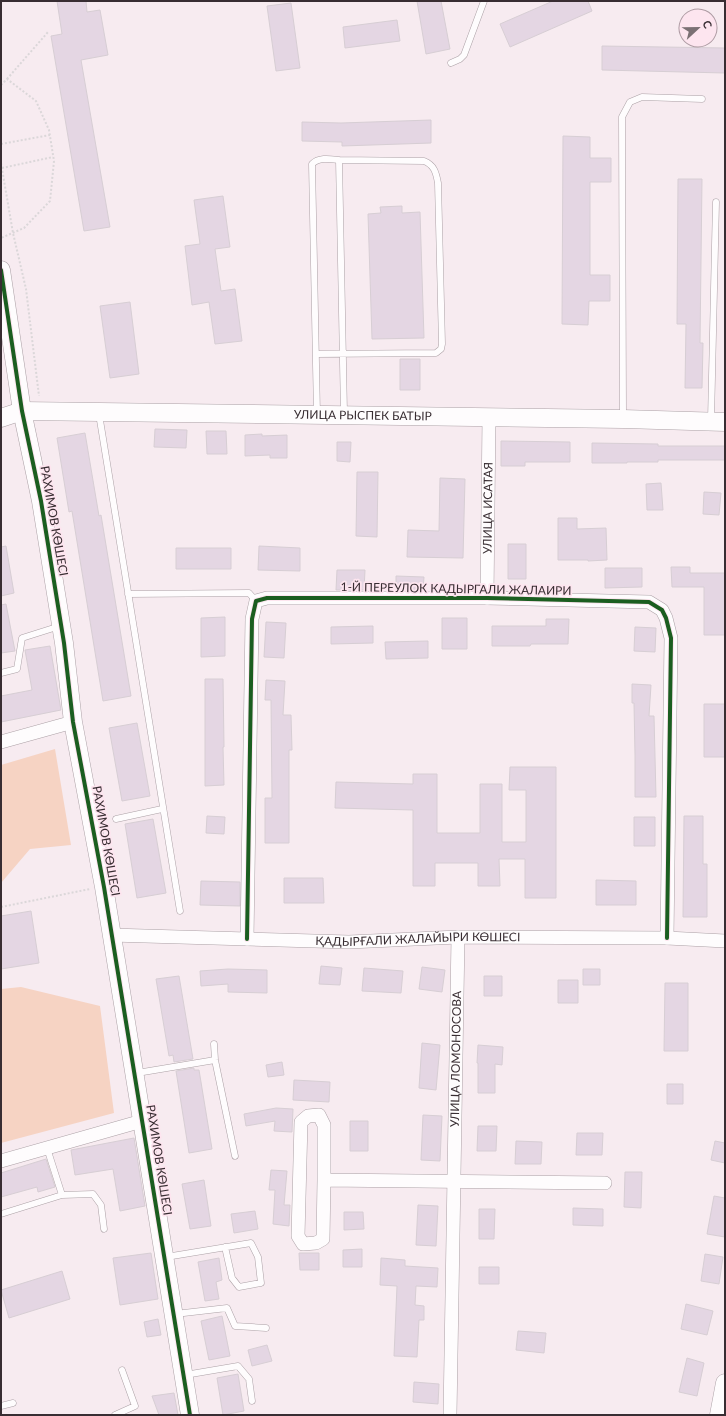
<svg xmlns="http://www.w3.org/2000/svg" width="726" height="1416" viewBox="0 0 726 1416" font-family="Lato,sans-serif">
  <style>
    .green { fill: #f6d3c3 }
    .building { fill: #e4d6e3; stroke: #d7ced4 }
    .lines { fill: none; stroke-linecap: round; stroke-linejoin: round }
    .lane-casing { stroke: #aca1a6; stroke-width: 7 }
    .street-casing { stroke: #aca1a6; stroke-width: 14 }
    .secondary-casing { stroke: #aca1a6; stroke-width: 19 }
    .path { stroke: #dbd7d9; stroke-width: 2; stroke-dasharray: 2 2; stroke-linecap: butt }
    .lane { stroke: #fefcfd; stroke-width: 6 }
    .street { stroke: #fefcfd; stroke-width: 13 }
    .secondary { stroke: #fefcfd; stroke-width: 18 }
    .cycleway-casing { stroke: #fde5ef; stroke-width: 6 }
    .cycleway { stroke: #1b5e20; stroke-width: 4 }
    .labels { text-anchor: middle; stroke-width: 3.5; stroke-linejoin: round; paint-order: stroke }
    .street-label { font-size: 12px; fill: #382d32; stroke: #fde5ef }
  </style>
  <rect width="100%" height="100%" fill="#f7ebf0"/>
  <path class="green" d="M55 749 71 845 30 849 1 883V765Z
    M21 987 100 1006 114 1113 1 1143V989Z"/>
  <path class="building" d="M57 1H86L87 12 100 10 108 55 81 60 110 227 84 231 51 36 62 34Z
    M417 1H441L450 49 426 54Z
    M553 1H588L592 11 510 47 500 24Z
    M291 3 300 68 276 71 267 6Z
    M397 20 400 41 345 48 343 27Z
    M602 46 725 48V73L602 70Z
    M431 120V143L342 146V142L302 141V122L341 123Z
    M563 136 590 137V158H611V182H590V275H610V301H589L588 325 562 324Z
    M678 179H702L700 343H703L702 388H685L686 324H677Z
    M223 196 230 247 215 249 221 291 235 289 242 341 215 344 209 302 192 305 185 246 200 244 194 200Z
    M402 206V213L420 212 424 338 372 339 368 214 381 213 380 207Z
    M130 302 139 374 110 378 100 306Z
    M400 359H420V390H400Z
    M155 429 187 430 186 448 154 447Z
    M206 431H226L227 454H207Z
    M85 433 99 516 101 515 131 696 103 701 72 511 69 512 57 438Z
    M262 434V436L287 435V458H270V455L245 456V435Z
    M501 441 570 442V462H525V466H501Z
    M337 442H351L350 462 337 461Z
    M592 443 658 444V446H725V460H658V462H627V463H592Z
    M357 472H378L377 537 356 536Z
    M440 478 465 479 463 558 407 557 408 530 439 531Z
    M661 483 663 510H647L646 484Z
    M704 492 721 493 719 515 703 514Z
    M558 518H577V529L606 528 607 560 588 561V560H558Z
    M508 544H526V579H508Z
    M6 546 14 593 1 596V547Z
    M259 546 300 548V571L258 570Z
    M176 548H231V569H176Z
    M671 567H690V573H725V635H704V587H672Z
    M605 568H642V587L605 588Z
    M337 570H365L364 590H336Z
    M396 576 424 577 423 590H396Z
    M6 604 15 651 1 653V605Z
    M225 617V656L201 657V618Z
    M442 618H467V649H442Z
    M546 619H569L568 644H531L530 646H492V626H546Z
    M266 622 286 623 284 658 264 657Z
    M373 626V643L331 644V627Z
    M635 627 656 628 655 652 634 651Z
    M428 641V658L386 659 385 642Z
    M50 646 61 710 1 722V696L32 690 25 650Z
    M205 679H223L224 747H223L224 785 205 786Z
    M266 680 285 681 283 715H291L292 750H289V843H265V798H272L271 700H265Z
    M632 684 651 685 649 716H654L656 797H635V755L634 703H632Z
    M704 704H725V757H704Z
    M137 723 150 796 122 801 109 728Z
    M510 767H556V898H525V859H499L500 886H478V863H435V886H413V810L335 808 336 782 413 784V774H437V833H480V784H502V842H526V790H509Z
    M207 816 225 817 224 834 206 833Z
    M684 816H703V864H707V917H683Z
    M634 817H655V846H634Z
    M153 819 166 893 137 898 125 824Z
    M284 878H323L324 903H284Z
    M596 880 636 881V905H596Z
    M201 881 240 882V906L200 905Z
    M31 911 39 963 1 969V916Z
    M321 966 342 968 340 985 319 984Z
    M422 967 445 970 442 992 419 989Z
    M364 968 403 971 401 993 362 991Z
    M228 969 267 970V993L228 992V984L201 986 200 971Z
    M583 969H600V985H583Z
    M179 976 193 1059 174 1062 173 1055 169 1056 156 979Z
    M484 976H502V996H484Z
    M558 980H578V1003H558Z
    M665 983H688V1051H664Z
    M422 1043 440 1045 436 1090 419 1088Z
    M478 1045 503 1047 502 1065 495 1064V1093H478V1063H477Z
    M282 1062 284 1075 268 1077 266 1065Z
    M194 1068V1070H199L212 1149 189 1153 176 1071Z
    M294 1080 330 1082 329 1102 293 1100Z
    M667 1084H683V1104H667Z
    M276 1108 293 1109 292 1132 274 1131 275 1121 246 1126 244 1114Z
    M423 1115 442 1116 440 1161 421 1160Z
    M350 1121H368V1151H350Z
    M478 1126H497L496 1151H477Z
    M577 1133H603L602 1155H576Z
    M134 1138 145 1206 120 1211 113 1169 75 1175 71 1150Z
    M516 1141 542 1142 541 1164H515Z
    M715 1141 725 1143V1163L711 1160Z
    M46 1159 55 1187 38 1192 37 1187 1 1197V1173Z
    M271 1170 287 1171 284 1205H290L289 1226 273 1224 275 1190H269Z
    M625 1172H642L641 1208 624 1207Z
    M204 1180 211 1226 190 1229 182 1184Z
    M714 1196 725 1198V1237L707 1234Z
    M418 1205 438 1206 436 1246 416 1245Z
    M573 1208 603 1209V1226L573 1225Z
    M479 1209H495L494 1239H479Z
    M255 1211 258 1229 234 1233 231 1214Z
    M344 1212H363L364 1229 344 1230Z
    M362 1249V1267H343V1250Z
    M151 1253 158 1299 120 1305 113 1258Z
    M299 1253H319V1270H300Z
    M705 1254 723 1257 719 1284 701 1281Z
    M219 1258 222 1280 216 1282 219 1299 205 1301 198 1262Z
    M381 1258 405 1260V1266L438 1268 437 1287 416 1286 415 1305 424 1306V1320H419L417 1357 394 1356 397 1286 380 1285Z
    M479 1267H499V1284H479Z
    M62 1271 70 1299 9 1318 1 1290Z
    M686 1304 713 1311 707 1335 681 1329Z
    M222 1316 230 1356 209 1360 201 1321Z
    M158 1319 161 1335 147 1337 144 1322Z
    M518 1331 546 1333 544 1353 516 1350Z
    M267 1345 272 1361 252 1366 248 1350Z
    M687 1358 704 1363 697 1396 679 1392Z
    M238 1374 244 1411 223 1415 217 1378Z
    M414 1382 439 1384 438 1404 413 1402Z
    M174 1393 178 1415H159L152 1396Z"/>
  <g class="lines">
    <g class="lane-casing">
      <path id="lane" d="M451 63 460 59 464 55 484 1
        M316 354 436 353 441 349 442 344 438 183C436 172 434 165 424 161L339 160 344 413
        M99 414 180 911
        M317 414 312 164C319 157 330 159 339 160
        M623 417 622 117 630 102 642 97 702 99
        M711 420 716 202
        M128 594 249 593 256 601
        M1 673 17 669 22 638 60 626
        M116 819 162 809
        M214 1044 215 1060 235 1156
        M137 1073 215 1060
        M47 1148 62 1195
        M1 1214 62 1195 93 1194 101 1205 104 1229
        M166 1257 251 1243 258 1257 261 1283 239 1287 232 1278 225 1247
        M175 1314 227 1308 235 1326 266 1328
        M185 1375 238 1366 249 1379 252 1401
        M1 1406 13 1403
        M115 1415 135 1406 122 1370"/>
    </g>
    <g class="street-casing">
      <g id="street">
        <path id="s1" d="M487 598 489 417"/>
        <path d="M1 742 73 722"/>
        <path id="s2" d="M111 935 349 942 458 937 667 938 725 941"/>
        <path d="M247 939 252 619 256 601 267 598H487L649 602 662 610 666 618 671 638 667 938"/>
        <path d="M1 1161 142 1121"/>
        <path d="M324 1180 323 1239 316 1243 303 1244 298 1236 301 1122 308 1116 319 1115 324 1125V1180L605 1183"/>
        <path id="s3" d="M450 1415 458 937"/>
      </g>
    </g>
    <g class="secondary-casing">
      <g id="secondary">
        <path d="M1 270 22 411 41 501 64 643 73 722 104 887 190 1415"/>
        <path id="s4" d="M1 418 22 411 623 419 725 422"/>
        <path d="M719 1415 725 1383"/>
      </g>
    </g>
    <path class="path" d="M7 79 48 32
      M1 85 7 79 36 101 49 130 54 161 50 201 24 228 1 238
      M1 144 50 135
      M1 163 13 233 26 289 39 396
      M2 168 53 157
      M1 907 90 889"/>
    <use href="#lane" class="lane"/>
    <use href="#street" class="street"/>
    <use href="#secondary" class="secondary"/>
    <g class="cycleway-casing">
      <path id="cycleway" d="M1 270 22 411 41 501 64 643 73 722 104 887 190 1415
        M247 939 252 619 256 601 267 598H487L649 602 662 610 666 618 671 638 667 938"/>
    </g>
    <use href="#cycleway" class="cycleway"/>
  </g>
  <g class="labels">
    <g class="street-label">
      <text dy="4" stroke="none"><textPath href="#s4" startOffset="363">УЛИЦА РЫСПЕК БАТЫР</textPath></text>
      <text dy="4" stroke="none"><textPath href="#s1" startOffset="90">УЛИЦА ИСАТАЯ</textPath></text>
      <text transform="translate(54 521) rotate(80)" y="4">РАХИМОВ КӨШЕСІ</text>
      <text transform="translate(456 589) rotate(1)" y="4">1-Й ПЕРЕУЛОК КАДЫРГАЛИ ЖАЛАИРИ</text>
      <text transform="translate(106 841) rotate(80)" y="4">РАХИМОВ КӨШЕСІ</text>
      <text dy="4" stroke="none"><textPath href="#s2" startOffset="307">ҚАДЫРҒАЛИ ЖАЛАЙЫРИ КӨШЕСІ</textPath></text>
      <text dy="4" stroke="none"><textPath href="#s3" startOffset="356">УЛИЦА ЛОМОНОСОВА</textPath></text>
      <text transform="translate(159 1160) rotate(81)" y="4">РАХИМОВ КӨШЕСІ</text>
    </g>
  </g>
  <rect width="726" height="1416" fill="none" stroke="#382d32" stroke-width="4"/>
  <g transform="translate(698 28) rotate(68)"><circle r="19" fill="#fde5ef" stroke="#ae9ba3"/>
  <path d="M0-3L7 15L0 10L-7 15Z" fill="#7b7074"/>
  <text y="-6" font-size="11" font-weight="bold" text-anchor="middle" fill="#382d32">С</text>
  </g>
</svg>
